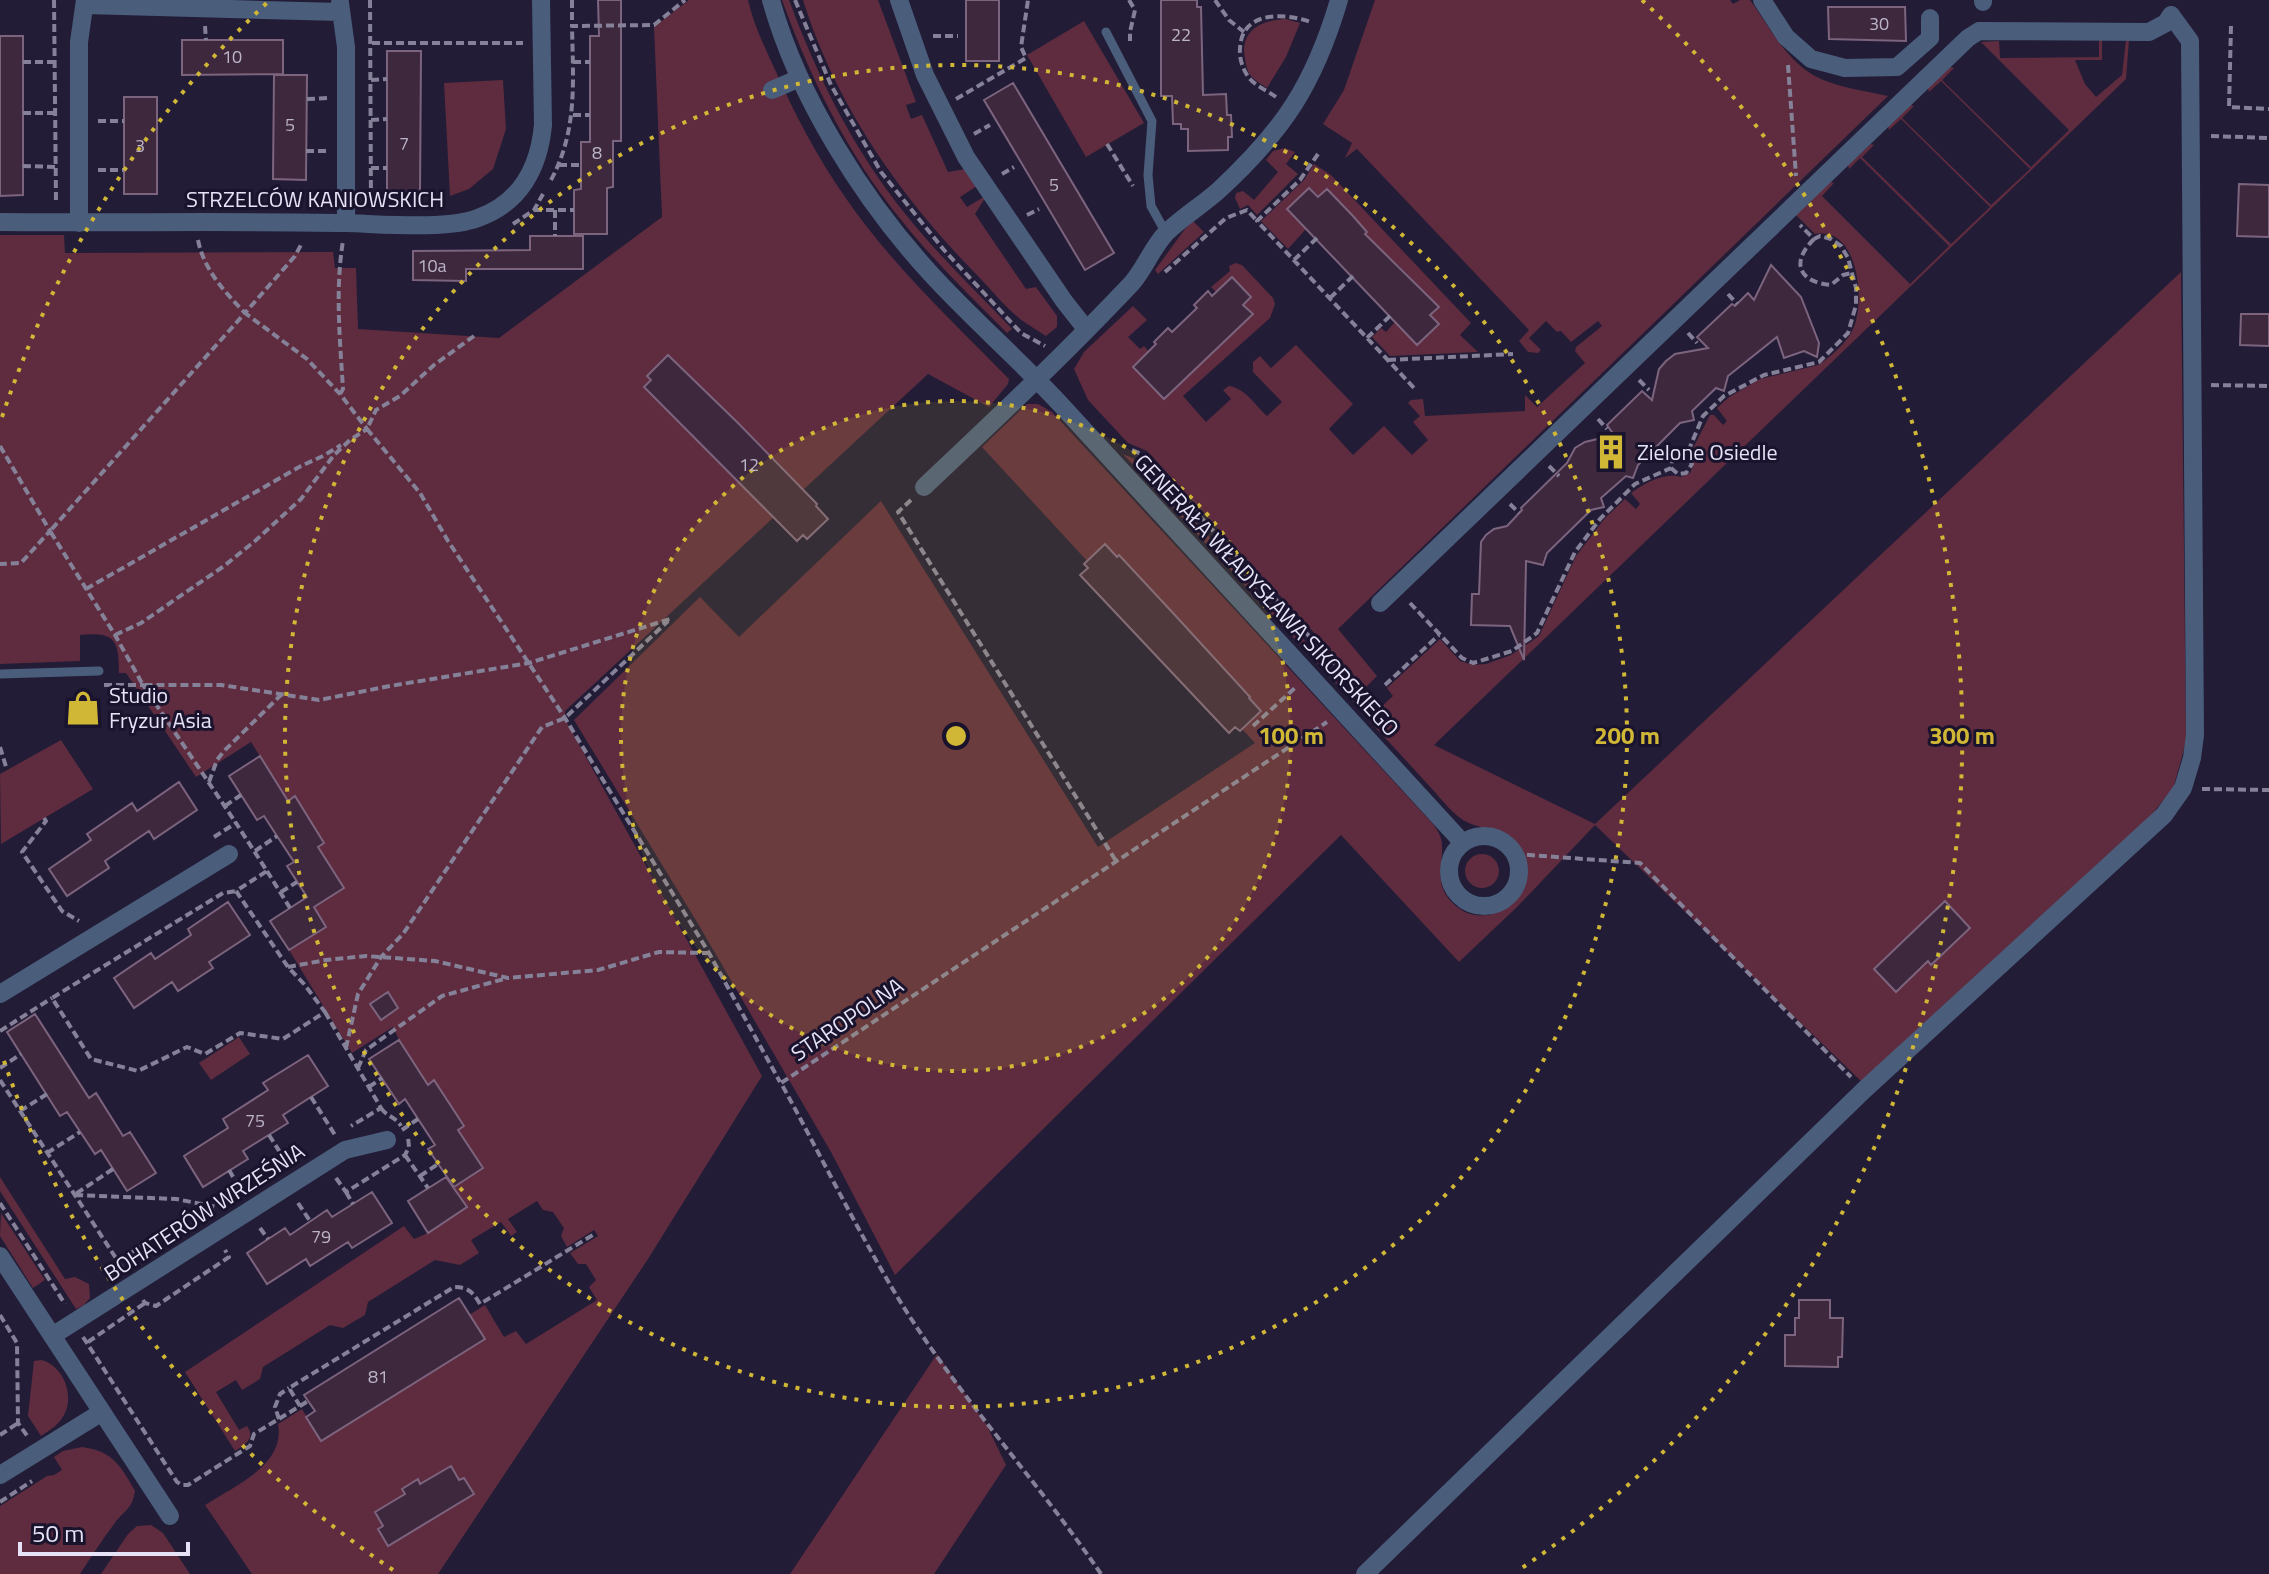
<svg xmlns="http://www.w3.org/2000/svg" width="2269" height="1574" viewBox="0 0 2269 1574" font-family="'Titillium Web',sans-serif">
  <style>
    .green { fill: #5e2c3e }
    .building { fill: #3e283e; stroke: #7d647e; stroke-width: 2 }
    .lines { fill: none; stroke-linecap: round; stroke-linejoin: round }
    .path { stroke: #858198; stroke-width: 4; stroke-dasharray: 8 4; stroke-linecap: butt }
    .service { stroke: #4a5d7b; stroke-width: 9 }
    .minor { stroke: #4a5d7b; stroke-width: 18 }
    .ring { fill: none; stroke: #d1b736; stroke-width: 4; stroke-dasharray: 4 8 }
    .labels { text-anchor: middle; stroke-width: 6; stroke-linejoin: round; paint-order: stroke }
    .number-label { font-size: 18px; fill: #bcb4c8 }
    .street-label { font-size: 22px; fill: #e6e3f6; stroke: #19132d }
    .poi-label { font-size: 22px; fill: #e6e3f6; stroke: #19132d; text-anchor: start }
    .centre { fill: #d1b736; stroke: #19132d; stroke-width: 4 }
    .ring-label { font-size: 24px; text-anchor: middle; font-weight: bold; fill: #d1b736; stroke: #19132d; stroke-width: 6; stroke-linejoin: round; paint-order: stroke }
  </style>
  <rect width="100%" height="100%" fill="#221c37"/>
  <path class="green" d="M689 0H748C754 26 766 50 777 74 796 117 818 158 845 197 891 264 952 321 1009 379L1008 384 989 407 928 374 565 711V719L762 1076 648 1259 438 1574H252L205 1505C234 1486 286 1465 278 1424L302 1409 321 1440 469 1315 485 1305 504 1337 516 1331 526 1344 597 1300 589 1287 596 1280 586 1264H578L570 1253 598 1236 594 1230 567 1247 561 1236 564 1228 553 1212 543 1210 537 1201 508 1219 517 1232 511 1236 501 1222 471 1240 479 1253 460 1265 435 1260 368 1302 365 1315 343 1328 330 1325 263 1367 260 1379 242 1390 236 1380 216 1392 239 1430 247 1426C256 1438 245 1445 235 1451L185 1372 404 1226 414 1239 428 1233 466 1208 453 1187 482 1168 458 1130 464 1125 435 1081 428 1085 399 1040 393 1027 352 1053 289 950 326 927 314 907 344 887 318 847 324 842 295 797 288 801 251 742 196 777 126 673H119C119 641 116 631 80 635V661L0 664V235H64L65 253 333 252 335 268H356L358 329 499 338 662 217 654 27Z
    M782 0H789C818 78 854 151 907 216 939 256 977 292 1012 329L1007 333C971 297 934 261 902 221 848 155 811 80 782 0Z
    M803 0H878L916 102 906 105 911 119 922 115 948 172 966 169 977 186 960 197 967 207 984 197 985 198 975 214 1026 289 1036 287 1057 316V327L1046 336C1037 330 1028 325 1020 319 1003 305 989 287 973 271 898 194 835 103 803 0Z
    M1375 0H1730L1733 4 1740 0H1750C1770 28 1788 64 1821 79 1841 88 1866 91 1888 96L1338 629 1377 676 1365 688 1147 451 1128 443 1088 400 1074 369 1084 352 1133 306 1147 320 1128 337 1140 349 1144 346 1149 352 1133 367 1164 399 1252 315 1243 305 1251 297 1232 277 1216 292 1211 287 1230 271 1229 266 1236 263 1242 265 1273 298 1275 304 1270 318 1183 396 1206 422 1231 399 1223 390 1229 386C1245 388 1256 406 1267 416L1282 402 1253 372V362L1260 356 1271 368 1296 345 1353 404 1329 429 1353 455 1384 426 1412 455 1428 440 1413 422 1420 416 1408 403 1411 400 1423 399 1425 416 1525 411V395L1537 407 1585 363 1575 351 1576 347 1602 326 1598 321 1571 342 1561 331 1557 332 1546 321 1529 338 1541 350 1538 353 1528 352 1519 341 1529 330 1357 149 1345 158 1352 143 1323 124 1344 90Z
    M1286 19 1300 23 1286 57 1267 88C1263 85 1255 81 1251 76 1246 70 1245 59 1244 51 1244 27 1265 20 1286 19Z
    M1084 21 1144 123 1086 157 1027 55Z
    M2099 40H2102V60H2075L2085 84 2096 97 2122 75 2126 40H2129L2126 79 1434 745 1595 824 2181 272 2186 742 2173 789 2147 820 1862 1082 1595 825 1517 907 1459 962 1341 835 895 1275 831 1152 700 927 574 720 700 597 739 637 881 501 1098 847 1255 743 982 447 1027 404H1038L1052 412 1433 824C1438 831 1442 837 1442 846 1443 865 1435 882 1449 899 1483 941 1546 895 1522 850 1509 827 1483 832 1463 820 1452 813 1442 800 1433 790 1412 767 1391 744 1370 722L1371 716 1393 696 1387 688 1440 639 1460 661 1473 665 1486 664 1511 655 1539 636 1576 556 1605 518 1625 499 1636 509 1640 504 1631 493C1645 483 1664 472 1681 477L1690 473 1694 464 1691 456 1692 450 1710 415H1714L1723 425 1727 421 1717 408 1729 397 1760 379 1818 365C1830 357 1847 343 1853 329 1866 302 1858 225 1815 234L1796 215 1830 182 1834 183 1822 196 1910 284 1949 246 1860 158 1849 169 1848 165 1871 144 1874 145 1862 157 1951 244 1990 207 1901 119 1889 130 1888 126 1910 105 1914 106 1902 118 1991 205 2030 169 1941 81 1929 92 1928 88 1950 67 1954 68 1942 80 2031 167 2069 130 1981 42 1999 41 2000 58 2099 57Z
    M503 80 506 129 493 169 469 189 450 196 444 83Z
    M1285 148 1295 152 1286 164 1298 174 1257 215 1248 205 1240 209 1235 198 1236 193 1243 191 1254 200 1278 172 1266 160 1273 151Z
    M1314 164 1331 175 1471 323 1460 335 1478 352 1390 356 1372 337 1381 328 1386 332 1395 322 1417 345 1439 325 1430 315 1438 306 1398 265 1396 266 1310 188 1287 209 1306 229 1288 249 1261 221 1304 180Z
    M1193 221 1204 232 1158 274 1155 270 1185 229Z
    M1123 454 1139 461 1360 700 1358 702H1353Z
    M61 740 93 789 1 844 0 774Z
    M1465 871a17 17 0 1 1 34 0a17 17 0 1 1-34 0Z
    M239 1037 250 1054 211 1080 199 1063Z
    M0 1177 65 1279 75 1277 89 1284 90 1298 83 1306 76 1309 0 1191Z
    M1 1213 45 1280 33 1288 0 1236Z
    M937 1354 986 1424 1006 1465 934 1574H790Z
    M41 1360C63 1365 74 1394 65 1413 60 1424 50 1430 41 1436L28 1416 34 1361Z
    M82 1447C113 1451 121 1466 135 1491 132 1510 124 1510 114 1524 102 1540 91 1557 80 1574H0V1506L47 1476 54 1475 62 1470 54 1457 63 1451Z
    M151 1525 163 1533 190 1574H101L128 1534 137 1526Z"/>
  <path class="building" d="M598 0H621V141H613V187L607 188V234H574V190L581 189V142H590V36H599Z
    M966 0H999V61H966Z
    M1161 0H1197V7H1201L1203 95 1226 94 1227 115H1231L1232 137H1228V150L1188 151V129H1181V124H1173L1172 96H1161Z
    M1828 7H1905L1906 41 1829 39Z
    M0 36H23V195L0 196Z
    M182 40H283V74L182 75Z
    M387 51H421L420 192H387Z
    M274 75H307L306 180 273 179Z
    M1013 83 1114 253 1085 270 984 100Z
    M124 97H157V194H124Z
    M2239 184 2269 185V237L2237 236Z
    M1309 188 1318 197 1327 189 1353 216 1367 232 1365 234 1439 307 1430 315 1439 324 1417 345 1287 209Z
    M530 236H583V269H466V281L413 280V251L530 250Z
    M1771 265 1801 297 1819 343 1817 357 1804 351 1784 358 1777 337 1728 376 1724 391 1716 388 1692 411 1694 420 1680 423 1638 465 1633 478 1626 476 1601 498 1604 507 1591 510 1547 553 1543 565 1526 561 1524 660 1510 626 1471 625 1472 594H1479L1481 542 1486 535 1494 529 1507 526 1522 510 1521 508 1567 463 1575 448 1585 442 1614 435 1607 425 1642 391 1652 400 1659 369 1666 361 1675 354 1708 348 1697 337 1732 304 1735 306 1748 293 1754 300Z
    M1232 277 1251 297 1243 305 1253 314 1164 399 1133 367 1156 344 1154 342 1168 328 1172 332 1197 308 1194 305 1208 291 1212 296Z
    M2241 314H2269V346L2240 345Z
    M668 355 738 423 817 504 816 506 828 519 807 539 803 535 797 541 644 387 651 380 647 376Z
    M1105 544 1117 557 1119 555 1173 613 1250 697 1249 698 1261 711 1240 731 1235 727 1229 733 1080 575 1088 568 1084 564Z
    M74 699H93V717H74Z
    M260 756 288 801 295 796 324 843 318 847 344 888 314 907 326 927 289 950 270 921 307 897 287 866 294 862 277 836 264 816 257 820 229 776Z
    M179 782 197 810 154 839 149 831 105 861 109 868 67 896 49 869 91 840 87 834 132 803 137 811Z
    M1945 901 1970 928 1931 965 1928 961 1896 992 1874 969Z
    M228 902 250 935 209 962 213 968 178 991 172 982 134 1008 114 978 151 953 155 959 191 935 188 929Z
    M388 992 398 1008 381 1020 370 1004Z
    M35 1014 89 1098 96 1093 123 1136 130 1132 156 1173 127 1191 101 1150 95 1154 67 1112 60 1116 7 1032Z
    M399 1040 428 1085 434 1080 464 1126 458 1130 483 1168 454 1187 428 1149 435 1145 405 1099 399 1104 369 1059Z
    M308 1055 328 1086 283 1115 288 1123 243 1151 248 1159 203 1187 184 1156 228 1128 223 1119 268 1090 263 1083Z
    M446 1177 467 1207 428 1233 408 1201Z
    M372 1192 392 1223 352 1248 348 1242 310 1266 306 1259 267 1284 247 1253 285 1228 290 1235 327 1210 332 1217Z
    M459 1298 485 1339 321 1441 306 1417 315 1411 304 1395Z
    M1799 1300H1830V1318H1843L1842 1357H1838V1367L1785 1366V1335H1795V1318H1799Z
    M451 1466 459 1480 464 1478 474 1494 388 1546 378 1529 383 1526 375 1512 405 1494 402 1489 418 1479 420 1484Z"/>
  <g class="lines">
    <path class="path" d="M54 0 56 202
      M370 0 371 205
      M572 0V26L654 25 685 0
      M795 0 831 85 881 172 944 250 1021 333 1045 346
      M1129 0 1135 10 1130 32V41
      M1215 0 1229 20 1244 32
      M205 26 206 40
      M2231 26 2229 107 2269 109
      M933 36H958
      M372 43H523
      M23 62H55
      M573 62H590
      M1788 65 1796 176
      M371 80 387 79
      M1276 97C1268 91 1256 86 1250 79 1243 71 1239 58 1240 49 1241 10 1285 13 1311 22
      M307 99 329 98
      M956 99 1026 58 1021 47 1028 0
      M23 113H56
      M573 115H590
      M371 120 387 119
      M98 121H124
      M974 134 990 125
      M2211 136 2269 138
      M1107 144 1133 186
      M306 151H328
      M1318 154 1300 180 1257 221 1415 389
      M559 165H581
      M23 166 56 167
      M371 168H387
      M98 170H124
      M1002 174 1014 167
      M551 180C578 130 573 80 572 26
      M534 210H574
      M555 210V236
      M1027 215 1039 209
      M513 224 534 210 543 194
      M1814 239C1790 263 1799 282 1831 285L1843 275 1852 273
      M198 240C204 270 224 291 245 313L295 256 302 243
      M1294 260 1317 238
      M1165 272 1226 218 1247 210 1257 221
      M1728 294 1737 304
      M1330 298 1353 276
      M1688 333 1697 343
      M474 336 434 365 400 396 376 410 367 429 420 493 448 541 565 718 709 953 780 1082
      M1367 338 1391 315
      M1388 360 1513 354
      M1639 380 1649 390
      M2211 385 2269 386
      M340 394 343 389C340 340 335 290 343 241
      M1598 419 1607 429
      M0 446 50 531 21 563 0 564
      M1132 450 1144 455 1371 704 1364 710
      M1549 466 1559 476
      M1671 468 1678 474 1686 473 1692 464 1687 455
      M911 500 898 512 1116 861
      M1510 504 1519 513
      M86 589 301 466 323 456 341 445
      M1410 603 1462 658 1473 663 1512 651 1537 633 1575 552 1600 519 1635 484 1671 468 1672 459 1679 454H1687L1703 416 1724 396 1764 375 1819 362 1848 333 1856 305V288L1848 258 1841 246 1831 239 1820 236 1814 239 1800 225
      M115 635 141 623 224 566 255 541 301 499 334 455 350 440 367 429 340 394 307 359 245 313 50 531 115 635 143 685H221L319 700 390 686 529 663 670 619
      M104 685H143L236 823
      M1385 685 1439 635
      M1253 726 1296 687
      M0 747 7 770
      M209 782 217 760 224 751 283 693
      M2202 789 2269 790
      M225 806 241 795
      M44 818 46 821 22 852 62 911 79 921
      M214 837 236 823 267 871 236 891
      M255 851 277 836
      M1515 854 1640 863 1851 1077
      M267 871 290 908
      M236 891 288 967 304 984 325 1012 283 1039 240 1033 205 1054 187 1047 138 1071 91 1059 52 998 223 893Z
      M281 892 297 882
      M288 967 326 960 366 956 435 961 508 978 598 970 659 952 708 953
      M325 1012 381 1108 351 1126
      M0 1031 52 998
      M346 1048 358 994 381 957 403 934 542 727 565 718 668 621
      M0 1068 21 1054
      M358 1068 366 1050 442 996 504 979
      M0 1080 123 1269
      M369 1087 382 1078
      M311 1097 335 1135
      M381 1108C387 1117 396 1117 401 1126
      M20 1111 47 1094
      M402 1130 418 1119
      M269 1135 287 1163
      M47 1153 80 1132
      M405 1155 428 1188
      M113 1169 74 1195 176 1199 217 1207
      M229 1170 242 1192
      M420 1176 438 1164
      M336 1178 346 1192 405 1155 409 1147 408 1137
      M346 1192 353 1204
      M0 1203 65 1304
      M298 1203 310 1221
      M260 1228 268 1239
      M118 1261 193 1214 214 1209
      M143 1300 145 1303 156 1306 229 1257 225 1250
      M0 1315 17 1343 18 1423 28 1437
      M83 1337 177 1482 182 1485H188L250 1446 254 1434 300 1406 289 1388 454 1287C468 1287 473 1292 480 1304L596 1233
      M88 1342 145 1303
      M300 1406 308 1401
      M279 1419 275 1407 280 1394 289 1388
      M0 1435 18 1423
      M0 1502 32 1481
      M1101 1574C1037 1480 958 1396 898 1298 856 1228 820 1154 781 1083L1327 722"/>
    <path class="service" d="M1106 32 1152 121 1148 175 1151 206 1166 233
      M0 674 99 671"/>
    <path class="minor" d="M771 0C798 97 863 200 931 274 973 320 1021 361 1063 407 1196 553 1330 697 1463 843
      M899 0 925 75 966 157 1064 301 1086 329
      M1762 0 1786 37 1811 59 1845 68 1897 67 1930 38V18
      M1983 2V0
      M340 3 346 47V223
      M85 5 340 12
      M772 90 800 78
      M0 222C115 223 231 221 346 223 382 224 446 230 478 218 520 203 539 168 543 125L541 0
      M79 223V42L85 0
      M924 487C995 420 1065 354 1132 283 1145 268 1152 248 1166 233 1180 219 1202 205 1218 191 1283 131 1314 85 1339 0
      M1380 603 1968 38 1979 31 2149 32 2166 23 2171 15
      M1449 871a35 35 0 1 1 70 0a35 35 0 1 1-70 0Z
      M0 994 229 854
      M0 1256 170 1516
      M52 1336 345 1150 387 1140
      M0 1475 102 1412
      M1365 1574 1864 1090 2164 815 2183 788 2192 758 2195 735 2190 41 2171 15"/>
  </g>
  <circle cx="956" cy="736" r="335" fill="#d1b736" fill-opacity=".12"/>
  <g class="ring">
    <circle cx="956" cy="736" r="335"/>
    <circle cx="956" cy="736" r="671"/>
    <path d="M393 1570A1006 1006 0 0 1 2 1055M2 417A1006 1006 0 0 1 270 0M1642 0A1006 1006 0 0 1 1519 1570"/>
  </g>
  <defs>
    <g id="building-bare" transform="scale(2.76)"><path d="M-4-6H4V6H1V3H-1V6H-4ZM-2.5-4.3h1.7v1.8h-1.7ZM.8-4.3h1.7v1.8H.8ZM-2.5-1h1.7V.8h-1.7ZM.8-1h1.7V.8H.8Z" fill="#d1b736" stroke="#19132d" stroke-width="2.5" paint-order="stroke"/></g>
    <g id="shop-bare" transform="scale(2.76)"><path d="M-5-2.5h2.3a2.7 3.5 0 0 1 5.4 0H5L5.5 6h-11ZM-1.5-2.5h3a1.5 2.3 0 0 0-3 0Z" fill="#d1b736" stroke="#19132d" stroke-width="2.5" paint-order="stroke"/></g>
  </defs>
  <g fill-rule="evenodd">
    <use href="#building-bare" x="1611" y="452"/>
    <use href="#shop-bare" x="83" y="708"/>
  </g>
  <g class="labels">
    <g class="number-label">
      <text x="1879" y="30">30</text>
      <text x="1181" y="41">22</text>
      <text x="232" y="63">10</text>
      <text x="290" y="131">5</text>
      <text x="404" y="150">7</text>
      <text x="140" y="152">3</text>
      <text x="597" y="159">8</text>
      <text x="1054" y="191">5</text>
      <text x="432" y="272">10a</text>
      <text x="749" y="471">12</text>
      <text x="255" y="1127">75</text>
      <text x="321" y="1243">79</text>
      <text x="378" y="1383">81</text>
    </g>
    <g class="street-label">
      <text x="315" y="207">STRZELCÓW KANIOWSKICH</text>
      <text transform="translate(1267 595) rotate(47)" y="8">GENERAŁA WŁADYSŁAWA SIKORSKIEGO</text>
      <text transform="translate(847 1019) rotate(-34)" y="8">STAROPOLNA</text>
      <text transform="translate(204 1212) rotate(-33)" y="8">BOHATERÓW WRZEŚNIA</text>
    </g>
    <g class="poi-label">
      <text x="1637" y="460">Zielone Osiedle</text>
      <text x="109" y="703">Studio<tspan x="109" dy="25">Fryzur Asia</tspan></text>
    </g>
  </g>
  <circle cx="956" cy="736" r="12" class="centre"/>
  <g class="ring-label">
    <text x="1291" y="744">100 m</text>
    <text x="1627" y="744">200 m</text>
    <text x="1962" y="744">300 m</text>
  </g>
  <path d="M20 1542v12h168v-12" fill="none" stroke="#e6e3f6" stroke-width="4"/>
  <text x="32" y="1542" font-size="24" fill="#e6e3f6" stroke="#19132d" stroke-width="6" paint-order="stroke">50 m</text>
</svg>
